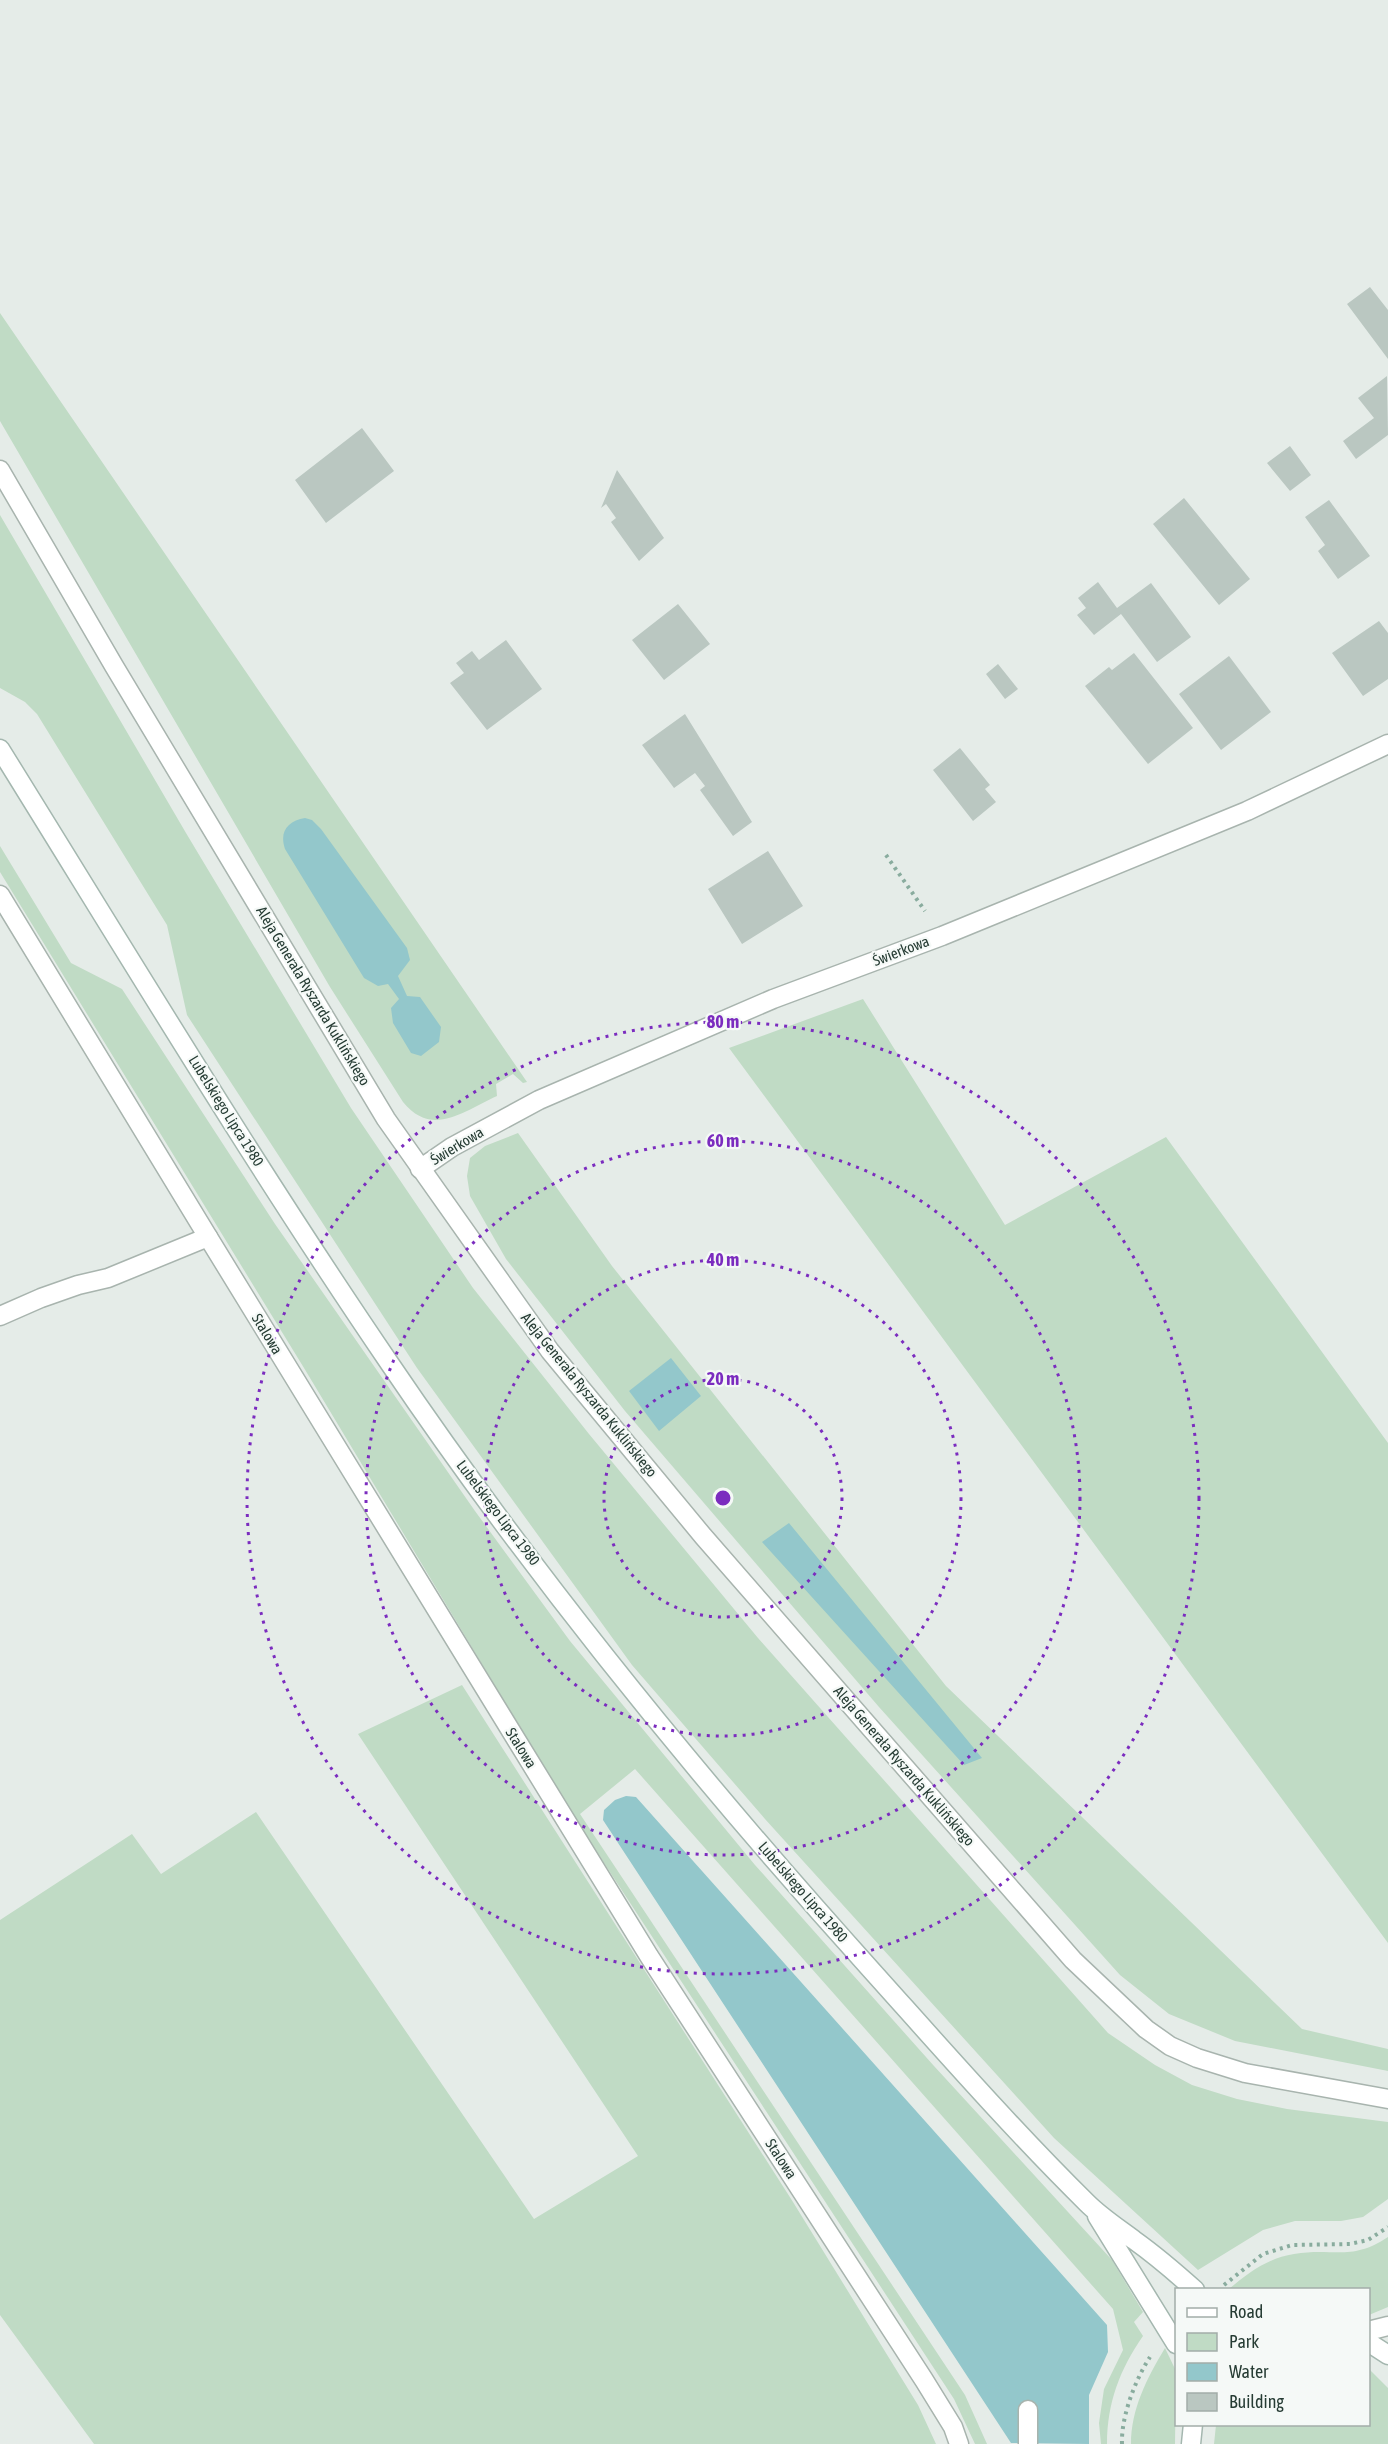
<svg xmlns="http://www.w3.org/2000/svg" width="1388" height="2444" viewBox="0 0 1388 2444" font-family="'Asap Condensed',sans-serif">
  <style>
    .green { fill: #c0dbc5 }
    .water { fill: #93c7cb }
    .building { fill: #bac7c1 }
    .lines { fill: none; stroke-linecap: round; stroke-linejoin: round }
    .service-casing { stroke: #a8b4ae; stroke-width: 21 }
    .minor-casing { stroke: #a8b4ae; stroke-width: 21 }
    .tertiary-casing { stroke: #a8b4ae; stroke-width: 21 }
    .secondary-casing { stroke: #a4b7af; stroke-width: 21 }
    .path { stroke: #89ac9e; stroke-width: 4; stroke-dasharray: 3 4.5; stroke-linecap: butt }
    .service { stroke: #fff; stroke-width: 18 }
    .minor { stroke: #fff; stroke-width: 18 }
    .tertiary { stroke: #fff; stroke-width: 18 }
    .secondary { stroke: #fff; stroke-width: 18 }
    .ring { fill: none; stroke: #7b2cbf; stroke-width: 3; stroke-dasharray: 3 6 }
    .labels { text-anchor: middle; stroke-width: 4.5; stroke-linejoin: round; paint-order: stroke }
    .street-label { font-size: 15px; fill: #263c34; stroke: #f5f9f7 }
    .centre { fill: #7b2cbf; stroke: #f5f9f7; stroke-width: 3 }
    .ring-label { font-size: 18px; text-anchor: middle; font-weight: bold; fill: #7b2cbf; stroke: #f5f9f7; stroke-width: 4.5; stroke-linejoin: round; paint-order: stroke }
  </style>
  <rect width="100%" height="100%" fill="#e5ece8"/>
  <path class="green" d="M0 313 527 1082 523 1083 513 1074 496 1084 497 1096C464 1111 432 1138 403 1102L330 987 0 421Z
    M0 515 186 833 351 1108 473 1288 589 1434 758 1638 1108 2033 1155 2065 1192 2085 1237 2099 1287 2109 1388 2122V2199L1363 2217 1341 2221H1295L1263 2230 1198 2270 1054 2138 765 1819 632 1665 417 1368 187 1015 167 925 37 714 25 702 0 688Z
    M0 846 71 963 122 989 275 1224 475 1511 570 1641 755 1865 934 2066 1112 2260 1143 2312 1134 2322 1143 2336C1120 2369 1107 2403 1107 2444H1101L1099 2423 1104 2389 1123 2350 1113 2309 635 1769 580 1814 965 2395 987 2444H975L954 2399 572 1814 304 1368 0 872Z
    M863 999 1005 1225 1166 1137 1388 1443V1943L729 1048Z
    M518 1133 612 1266 946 1686 1302 2029 1388 2049V2071L1235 2041 1169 2014 1120 1975 879 1707 625 1411 506 1259 470 1196 467 1176 470 1158 485 1146Z
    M462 1685 793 2202 918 2405 936 2444H94L0 2315V1920L132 1834 161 1874 256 1812 534 2219 638 2156 358 1734Z
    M1388 2237V2307L1369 2315 1368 2290 1229 2289C1248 2273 1268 2258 1294 2254 1333 2247 1351 2262 1388 2237Z
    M1165 2348 1176 2371 1175 2444H1131C1131 2409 1147 2378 1165 2348Z
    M1369 2369 1388 2388V2444H1214L1216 2425 1368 2424Z"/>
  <path class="water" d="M305 818 312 820 321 829 407 948 410 960 398 976 407 996 420 997 441 1027 439 1042 421 1056 411 1053 393 1023 391 1008 399 999 388 984 378 986 364 978 285 849C279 831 288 821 305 818Z
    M671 1358 701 1396 659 1431 629 1391Z
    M789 1523 982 1758 964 1765 762 1542Z
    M626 1796 636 1797 1107 2325 1108 2352 1089 2395V2444L1011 2443 603 1820 604 1810 615 1800Z"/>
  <path class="building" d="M1370 287 1388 310V359L1347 304Z
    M1387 376 1388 435 1356 459 1343 441 1374 418 1358 398Z
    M362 428 394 471 326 523 295 480Z
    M1290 446 1311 475 1290 491 1267 463Z
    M617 470 664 538 639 561 611 522 616 518 606 504 601 508Z
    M1184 498 1250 579 1219 605 1153 524Z
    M1329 500 1370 556 1338 579 1318 551 1325 545 1305 517Z
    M1098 582 1117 608 1151 583 1191 637 1157 662 1121 614 1094 635 1077 615 1086 608 1078 598Z
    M678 604 710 644 664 680 632 640Z
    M1379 621 1388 633V679L1363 696 1332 653Z
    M506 640 542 689 487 730 450 683 464 673 456 663 472 651 479 660Z
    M1134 653 1193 728 1148 764 1085 686 1109 667 1112 670Z
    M1229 656 1271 712 1221 750 1179 694Z
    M998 664 1018 689 1005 699 986 674Z
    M685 714 752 822 733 836 700 790 705 786 695 773 674 788 642 745Z
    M960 748 990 785 985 789 996 802 973 821 933 770Z
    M768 851 803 906 742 944 708 889Z"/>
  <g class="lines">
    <g class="service-casing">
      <path id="service" d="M0 895 208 1237
        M1028 2410V2444"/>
    </g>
    <g class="minor-casing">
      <path id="minor" d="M420 1169 452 1147 539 1100 773 999 942 936 1247 811 1388 744
        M0 1316 41 1298 78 1285 108 1278 208 1237 649 1956 924 2380 953 2427 959 2444"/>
    </g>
    <g class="tertiary-casing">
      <path id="tertiary" d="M0 470 114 666 386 1119 550 1351 703 1536 1073 1960 1146 2029 1170 2046 1197 2058 1245 2073 1388 2099
        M1368 2331 1388 2326"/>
    </g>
    <g class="secondary-casing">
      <path id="secondary" d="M0 749C128 955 253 1163 390 1364 535 1578 700 1780 873 1972 943 2050 1013 2130 1087 2203 1101 2217 1118 2228 1134 2240 1155 2255 1175 2272 1195 2290
        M1097 2216 1176 2344
        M1368 2342 1388 2355
        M1191 2444 1193 2424"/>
    </g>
    <path class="path" d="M886 855 925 911
      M1224 2285 1263 2254 1292 2245 1350 2244 1368 2240 1388 2227
      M1122 2444C1121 2417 1135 2380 1150 2357"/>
    <use href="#service" class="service"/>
    <use href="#minor" class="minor"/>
    <use href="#tertiary" class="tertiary"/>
    <use href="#secondary" class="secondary"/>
  </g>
  <g class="ring">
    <circle cx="723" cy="1498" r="119"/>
    <circle cx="723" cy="1498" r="238"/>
    <circle cx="723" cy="1498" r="357"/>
    <circle cx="723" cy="1498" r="476"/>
  </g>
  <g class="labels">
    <g class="street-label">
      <text transform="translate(901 951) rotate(-21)" y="5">Świerkowa</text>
      <text transform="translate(313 996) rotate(59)" y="5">Aleja Generała Ryszarda Kuklińskiego</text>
      <text transform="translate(226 1111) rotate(58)" y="5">Lubelskiego Lipca 1980</text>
      <text transform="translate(457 1146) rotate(-31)" y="5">Świerkowa</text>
      <text transform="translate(267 1334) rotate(59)" y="5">Stalowa</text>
      <text transform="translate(589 1395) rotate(51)" y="5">Aleja Generała Ryszarda Kuklińskiego</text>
      <text transform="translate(498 1513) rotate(53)" y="5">Lubelskiego Lipca 1980</text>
      <text transform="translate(521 1748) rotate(58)" y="5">Stalowa</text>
      <text transform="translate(904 1766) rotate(49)" y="5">Aleja Generała Ryszarda Kuklińskiego</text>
      <text transform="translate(803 1892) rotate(49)" y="5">Lubelskiego Lipca 1980</text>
      <text transform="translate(781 2159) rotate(57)" y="5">Stalowa</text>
    </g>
  </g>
  <circle cx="723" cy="1498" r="9" class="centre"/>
  <g class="ring-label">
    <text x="723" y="1028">80 m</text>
    <text x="723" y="1147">60 m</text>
    <text x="723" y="1266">40 m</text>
    <text x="723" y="1385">20 m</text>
  </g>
  <rect x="1175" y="2288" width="195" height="138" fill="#f5f9f7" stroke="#a2ada9" stroke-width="1.5"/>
  <rect x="1187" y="2308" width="30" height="9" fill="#ffffff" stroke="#a2ada9" stroke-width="1.5"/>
  <text x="1229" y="2318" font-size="18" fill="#263c34">Road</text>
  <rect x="1187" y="2333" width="30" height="18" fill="#c0dbc5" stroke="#a2ada9" stroke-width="1.5"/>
  <text x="1229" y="2348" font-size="18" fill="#263c34">Park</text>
  <rect x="1187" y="2363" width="30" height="18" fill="#93c7cb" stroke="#a2ada9" stroke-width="1.5"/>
  <text x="1229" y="2378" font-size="18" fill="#263c34">Water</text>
  <rect x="1187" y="2393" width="30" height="18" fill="#bac7c1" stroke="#a2ada9" stroke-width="1.5"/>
  <text x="1229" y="2408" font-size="18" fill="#263c34">Building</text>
</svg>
